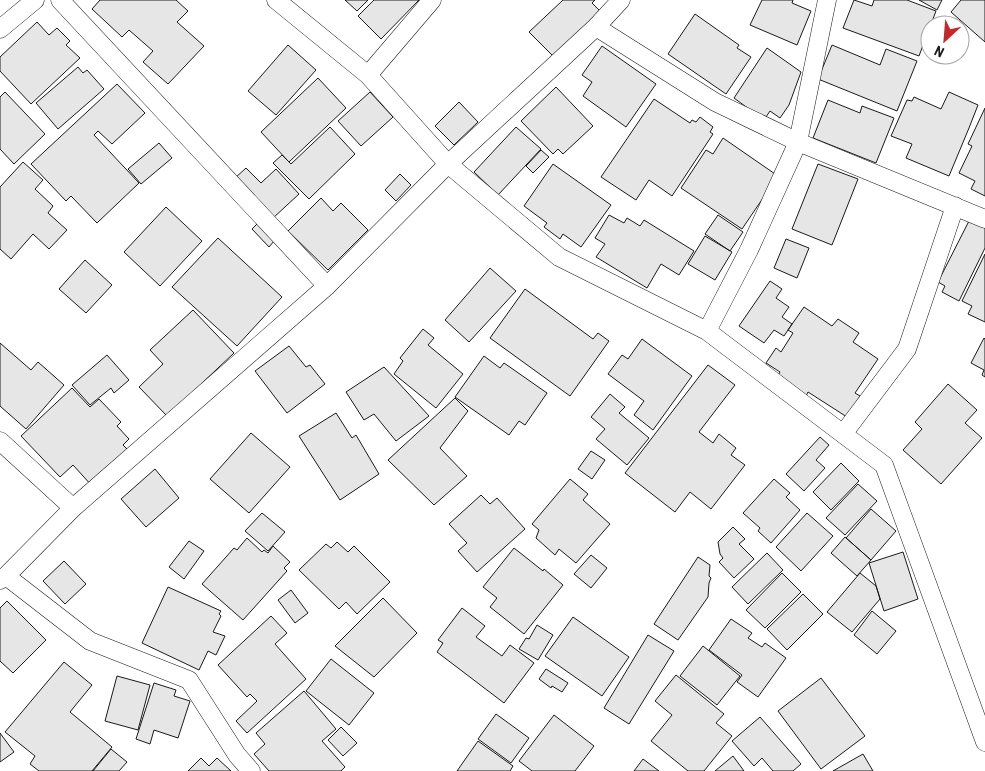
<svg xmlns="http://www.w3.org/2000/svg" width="985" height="771" viewBox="0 0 985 771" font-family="'Roboto Condensed',sans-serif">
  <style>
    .building { fill: #e6e6e6; stroke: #1a1a1a }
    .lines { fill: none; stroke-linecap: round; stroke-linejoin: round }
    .lane-casing { stroke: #1a1a1a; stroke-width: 19 }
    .lane { stroke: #fff; stroke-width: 18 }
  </style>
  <rect width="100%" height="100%" fill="#fff"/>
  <path class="building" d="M100 0H176L188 11 177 22 204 46 168 84 143 62 153 51 129 30 122 37 92 9Z
    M345 0H368L357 11Z
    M374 0H419L381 39 358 16Z
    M563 0H595L592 3 600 11 599 16 554 57 529 32Z
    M762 0H793L792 3 811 11 797 45 750 25Z
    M854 0 872 6 874 0H907L936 11 919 56 843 28Z
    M919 0H942L937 10Z
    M961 0H985V42L951 12Z
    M695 14 739 45 737 48 751 57 726 94 668 54Z
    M37 22 49 35 57 28 70 41 66 45 80 58 31 104 0 71V57Z
    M288 45 316 70 276 115 248 91Z
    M832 45 880 65 886 49 917 61 897 111 818 79Z
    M602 46 656 84 626 127 583 96 592 82 582 75Z
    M767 48 801 72 789 105 780 118 770 111 764 120 734 98Z
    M78 67 83 73 87 70 104 89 58 129 36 103Z
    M318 78 346 108 289 162 261 132Z
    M117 84 145 113 112 144 98 131 94 135 139 183 97 223 71 196 66 201 31 164Z
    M556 87 593 126 563 154 558 149 553 154 521 121Z
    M5 92 45 134 14 164 0 149V97Z
    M370 92 393 117 361 146 338 121Z
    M949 92 978 105 969 128 949 176 906 158 912 144 891 136 907 100 912 101 914 97 941 109Z
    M654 99 690 123 692 120 696 122 700 117 713 127 710 132 713 134 672 196 649 180 636 200 601 177Z
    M828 100 860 113 862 106 894 118 876 163 813 138Z
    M459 102 478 122 454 145 435 126Z
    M985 108V196L971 189 975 181 959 173 972 146 968 144Z
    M330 127 355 154 309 199 273 163 282 155 291 164Z
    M516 127 541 149 498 195 474 172Z
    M723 138 778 176 742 229 681 188 706 150 713 154Z
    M159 143 172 158 141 184 128 169Z
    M541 150 549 157 533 173 526 166Z
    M23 162 43 180 35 189 53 206 48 213 67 230 49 249 33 234 11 259 0 249V187Z
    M553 164 611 205 581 247 563 234 560 239 544 227 547 223 524 206Z
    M818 164 858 179 832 245 792 229Z
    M246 168 261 183 276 169 299 194 272 219 234 179Z
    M400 174 411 185 396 201 385 190Z
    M321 198 333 211 341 203 368 230 328 270 288 231Z
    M166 207 202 241 160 286 124 252Z
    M609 215 624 223 627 218 640 226 644 220 694 251 679 275 661 264 647 288 596 257 605 244 595 238Z
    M718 215 743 232 730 251 705 234Z
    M970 219 985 226V248L959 301 942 292 945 286 938 282Z
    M258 223 275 240 269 247 252 229Z
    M705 236 732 252 715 280 688 264Z
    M218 238 282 297 237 346 172 287Z
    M786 239 809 248 797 278 774 268Z
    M985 254V322L968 314 972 306 962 301Z
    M85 260 112 285 86 313 59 289Z
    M490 268 516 291 469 342 445 320Z
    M770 281 782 289 776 298 789 307 782 317 792 324 784 336 774 330 764 343 739 326Z
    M525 289 593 339 598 333 609 341 570 396 490 338Z
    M804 307 832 326 838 319 859 333 853 342 878 359 855 393 860 396 847 417 808 392 806 396 777 377 780 372 766 363 776 348 781 352 793 333 788 330Z
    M193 310 234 353 167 416 139 387 163 364 150 350Z
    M423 329 434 338 428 345 463 374 436 408 394 374 403 361 400 358Z
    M984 338 985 339V377L982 375 984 370 971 363Z
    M642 339 692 376 653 430 634 415 644 401 608 374 622 355 628 359Z
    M0 343 31 370 38 362 64 385 26 429 0 406Z
    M289 346 306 367 310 365 325 384 287 413 255 371Z
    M107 355 129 380 114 393 111 388 90 405 72 385Z
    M484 356 500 368 504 363 547 393 525 425 519 421 509 435 455 397Z
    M708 365 735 385 699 432 713 443 719 434 736 448 731 455 745 465 711 509 690 492 675 512 625 473Z
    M384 367 429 416 396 441 374 414 364 420 346 392Z
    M948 384 977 410 965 423 982 438 941 484 903 450 922 429 915 422Z
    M72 388 90 407 99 399 121 422 117 426 129 439 123 445 130 452 93 487 73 465 60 477 21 436Z
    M610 394 625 407 619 413 649 438 627 465 596 439 605 429 591 417Z
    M455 398 468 411 440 448 467 476 434 505 388 460Z
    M336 413 352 438 356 435 379 474 340 500 299 436Z
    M251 433 290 467 249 513 210 479Z
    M820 437 829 445 816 460 825 468 804 491 786 474Z
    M591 451 605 460 592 479 578 469Z
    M841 463 859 481 831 510 813 492Z
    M155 469 179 498 146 527 121 499Z
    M570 479 588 494 583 500 610 524 576 563 559 549 555 555 536 538 539 530 532 524Z
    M774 479 790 493 786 497 800 510 771 543 758 531 760 528 743 513Z
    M858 484 877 501 845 535 826 518Z
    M481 495 490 504 497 498 525 529 477 572 458 551 467 543 449 524Z
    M871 509 896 531 871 560 846 538Z
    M262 513 285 532 268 551 245 531Z
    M807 513 833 536 801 571 776 547Z
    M733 527 745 539 739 544 754 559 734 578 719 562 723 558 720 554 718 542Z
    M845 537 871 560 857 576 831 553Z
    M247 538 262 552 264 550 268 553 273 546 290 562 284 568 287 571 243 620 202 584 234 548 237 550Z
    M189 541 204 551 184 579 169 567Z
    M337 542 348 552 354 546 390 582 357 614 346 602 339 609 299 570 326 544 331 548Z
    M514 548 543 571 544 569 563 585 524 634 490 607 497 598 483 587Z
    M903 552 918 599 884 611 869 563Z
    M767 553 783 570 748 604 732 587Z
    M591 555 607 568 591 588 574 574Z
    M698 557 710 565 709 576 711 578 709 583 708 597 678 640 654 624Z
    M64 561 86 584 65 604 43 581Z
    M782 573 801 592 765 628 746 610Z
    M860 573 876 586 880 599 852 632 827 612Z
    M168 587 221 611 219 614 221 616 213 632 225 636 216 655 208 651 199 670 142 643Z
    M291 590 308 613 295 623 278 600Z
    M803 594 823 614 787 650 767 629Z
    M383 598 417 633 374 677 335 646Z
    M7 601 46 640 13 673 0 661V608Z
    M462 608 485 626 476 637 502 656 510 645 534 663 504 703 437 652 443 643 438 640Z
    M872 611 896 631 877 654 854 635Z
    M271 616 287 633 275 644 306 679 247 733 236 721 257 701 250 694 247 697 218 665Z
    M573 617 629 657 602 696 545 656Z
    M731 619 752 633 748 638 762 647 765 643 786 658 758 697 737 682 742 675 709 650Z
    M537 625 553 635 538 660 519 649 526 638 529 639Z
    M648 635 674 651 629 724 604 708Z
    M703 646 740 676 717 705 680 676Z
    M331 659 374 693 349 725 306 691Z
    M64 662 92 685 70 712 112 747 92 771H39L30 764 35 756 5 732Z
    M546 669 568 683 562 692 552 686 551 688 539 679Z
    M676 675 724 714 716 723 732 736 704 771H688L651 741 672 715 655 701Z
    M117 676 150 685 138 730 105 721Z
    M821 678 865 736 821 769 778 711Z
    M154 683 176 690 174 696 190 701 178 738 154 730 150 744 136 739Z
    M304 691 336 729 322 741 345 767 341 771H269L254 754 265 744 256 733Z
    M496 714 529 738 511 763 478 739Z
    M554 715 594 746 575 771H532L519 761Z
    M760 717 801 764 793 771H773L762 758 754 766 732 741Z
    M341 727 357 743 343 756 328 740Z
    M0 733 14 752 0 762Z
    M478 741 513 766 510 771H457Z
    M111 749 127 762 119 771H93Z
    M863 754 873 771H833Z
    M733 756 744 771H715Z
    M201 758 209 766 217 758 231 771H188Z
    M643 759 659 771H634Z"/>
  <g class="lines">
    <g class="lane-casing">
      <path id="lane" d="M60 0 327 286
        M276 0 368 75 448 164 559 257 707 331 884 465 985 742
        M596 27 715 102 798 142 985 219
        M0 29 35 0
        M368 75 432 0
        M707 331 749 250 798 142 827 0
        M843 434 907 349 955 206
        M0 441 73 508
        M6 576 90 641 189 680 237 755 251 771
        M0 580 6 576 73 508 327 286 448 164 596 27 621 0"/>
    </g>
    <use href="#lane" class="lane"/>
  </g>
  <g transform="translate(945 40) rotate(206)"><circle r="24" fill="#ffffff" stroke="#a3a3a3"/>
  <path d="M0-4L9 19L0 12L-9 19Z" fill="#c62828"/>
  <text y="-8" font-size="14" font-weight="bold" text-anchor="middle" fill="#1a1a1a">N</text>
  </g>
</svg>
